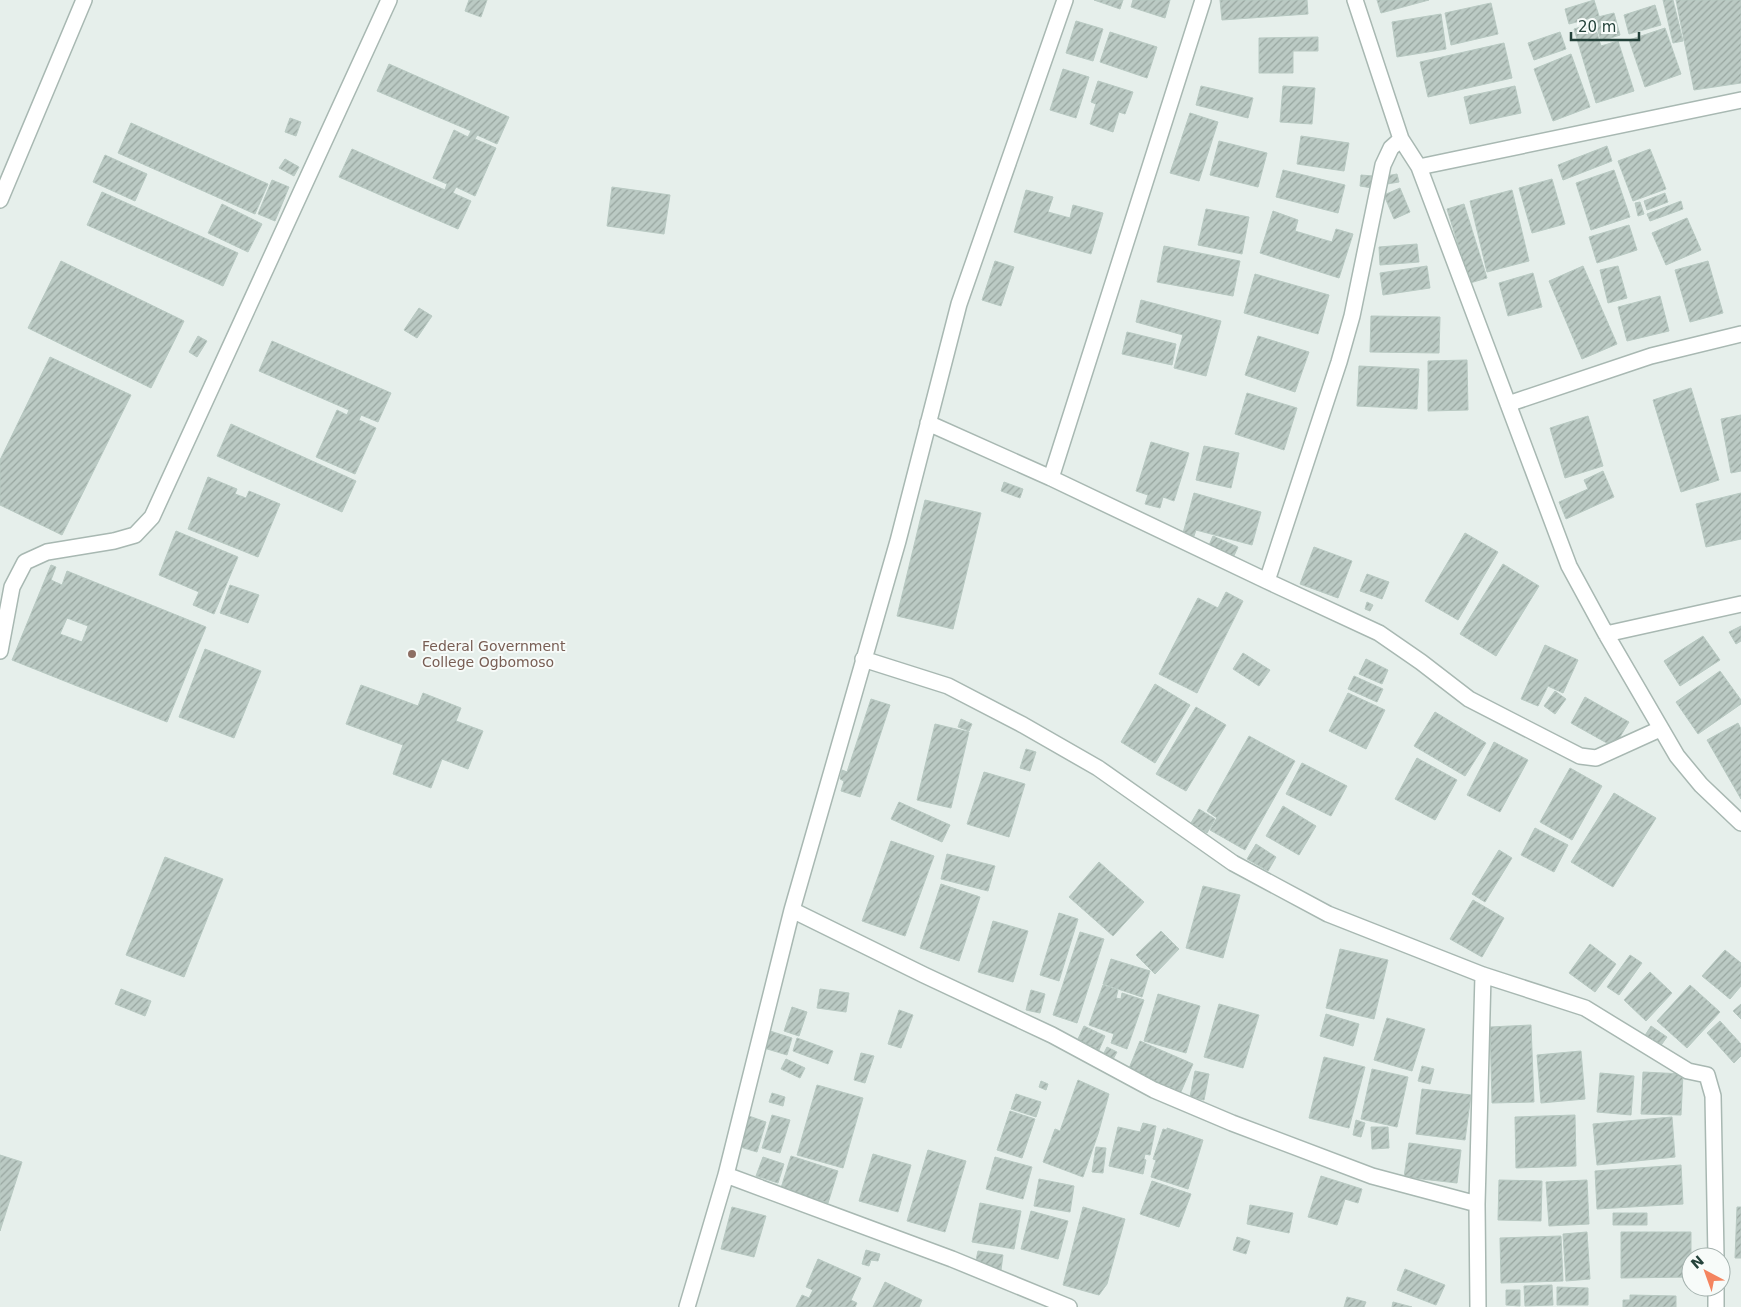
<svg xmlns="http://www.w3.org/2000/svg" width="1741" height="1307" viewBox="0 0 1741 1307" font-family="'DejaVu Sans',sans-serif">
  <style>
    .building { fill: url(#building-hatch); stroke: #b8c9c2; fill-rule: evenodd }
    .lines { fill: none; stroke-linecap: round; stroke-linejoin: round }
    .minor-casing { stroke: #a8b8b2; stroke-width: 18 }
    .minor { stroke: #fff; stroke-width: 15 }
    .education-dot { fill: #8d6e63; stroke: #f7fbf9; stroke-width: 2 }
    .labels { text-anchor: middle; stroke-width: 4; stroke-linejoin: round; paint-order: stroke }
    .education-label { font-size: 14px; fill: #785e54; stroke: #f7fbf9; text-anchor: start }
  </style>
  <defs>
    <pattern id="building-hatch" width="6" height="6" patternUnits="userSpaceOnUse" patternTransform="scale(1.25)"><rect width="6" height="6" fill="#bbcac4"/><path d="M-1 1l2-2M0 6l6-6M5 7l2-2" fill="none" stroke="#98a6a0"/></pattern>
  </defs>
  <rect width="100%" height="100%" fill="#e6efeb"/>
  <path class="building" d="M469 0H487L481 17 465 11Z
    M1094 0H1123L1120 9Z
    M1133 0H1170L1165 18 1131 7Z
    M1220 0H1307L1308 14 1222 20Z
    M1377 0H1429L1381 13Z
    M1594 0 1599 16 1569 24 1565 9Z
    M1663 0H1673L1683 41 1673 43Z
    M1676 0H1741V83L1694 90Z
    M1491 3 1498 34 1451 45 1445 13Z
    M1655 5 1661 25 1629 34 1624 15Z
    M1614 13 1620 35 1601 41 1594 18Z
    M1441 14 1446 49 1397 57 1392 22Z
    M1076 21 1103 29 1093 61 1066 53Z
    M1594 23 1601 46 1618 41 1634 91 1596 103 1574 29Z
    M1665 28 1681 74 1645 87 1629 40Z
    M1110 32 1157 47 1147 78 1100 62Z
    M1560 32 1566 49 1534 60 1528 43Z
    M1318 37V51H1293V73H1259V38Z
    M1504 43 1512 78 1428 97 1420 62Z
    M1571 54 1590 107 1553 121 1534 69Z
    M389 64 509 117 497 144 477 135 475 139 496 148 475 196 456 187 453 193 471 201 458 229 339 177 352 149 445 190 447 184 433 178 454 130 468 137 471 131 377 91Z
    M1063 69 1089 77 1076 118 1050 110Z
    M1098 81 1133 92 1125 114 1119 112 1113 132 1090 124 1096 104 1091 102Z
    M1201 86 1253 98 1248 118 1196 105Z
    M1283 86 1315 88 1312 124 1280 122Z
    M1515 86 1521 113 1470 124 1464 97Z
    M1190 113 1218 122 1199 181 1170 173Z
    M290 118 301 122 296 136 285 132Z
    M131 123 268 184 255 214 118 153Z
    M1301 136 1349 143 1344 171 1297 164Z
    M1219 141 1267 153 1258 187 1210 175Z
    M1607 146 1612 161 1563 180 1558 165Z
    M1650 149 1666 189 1633 201 1618 161Z
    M105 155 147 174 135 201 93 182Z
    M285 159 299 167 294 176 279 168Z
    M1283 170 1345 185 1338 213 1276 197Z
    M1614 170 1630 217 1591 230 1576 183Z
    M1397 174 1399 182 1387 184 1386 176Z
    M1361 175 1373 176 1372 188 1360 186Z
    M1552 179 1565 224 1532 233 1519 188Z
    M272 180 289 187 275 221 258 214Z
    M612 187 670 195 664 234 607 226Z
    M1400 188 1410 212 1394 219 1384 195Z
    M1026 190 1053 197 1048 212 1070 218 1073 205 1103 213 1091 254 1014 232Z
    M1512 190 1529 261 1487 272 1470 201Z
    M102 192 238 253 223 286 87 225Z
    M1665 193 1668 202 1647 210 1644 201Z
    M1681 201 1683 209 1650 221 1647 214Z
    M1640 202 1644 214 1638 216 1635 203Z
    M222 204 262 224 248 252 208 233Z
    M1464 204 1487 278 1470 283 1447 209Z
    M1206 209 1249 217 1242 254 1198 245Z
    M1273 211 1298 220 1295 231 1332 242 1336 229 1353 234 1339 278 1260 253Z
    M1687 218 1701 250 1666 265 1652 233Z
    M1629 225 1637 250 1597 263 1589 237Z
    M1417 244 1419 262 1380 265 1379 247Z
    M1164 246 1240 261 1233 296 1157 282Z
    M61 261 184 321 151 388 28 328Z
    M995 261 1014 267 1001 306 982 300Z
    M1708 261 1723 313 1690 322 1675 270Z
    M1427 266 1430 288 1383 295 1380 273Z
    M1583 266 1617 344 1582 359 1549 281Z
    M1618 266 1627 298 1608 303 1600 270Z
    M1533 273 1542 307 1508 316 1499 283Z
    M1255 274 1329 295 1318 334 1244 313Z
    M1660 296 1669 331 1627 341 1618 307Z
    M1141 300 1221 321 1206 376 1174 368 1183 335 1136 322Z
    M419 308 432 316 417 338 404 330Z
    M1371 316 1440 317 1439 353 1370 352Z
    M1127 332 1176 344 1172 365 1122 354Z
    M198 336 207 341 197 357 189 352Z
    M1258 336 1309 352 1295 392 1245 375Z
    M272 341 391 393 378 422 361 415 359 420 376 428 355 474 316 457 337 410 347 415 349 410 259 371Z
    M50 357 131 395 62 535 0 505V460Z
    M1467 360 1468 410 1428 411V361Z
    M1359 366 1419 369 1417 409 1357 406Z
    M1691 388 1719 480 1681 492 1653 400Z
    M1247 393 1297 408 1284 450 1235 434Z
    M1741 415V471L1731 473 1721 419Z
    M1588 416 1603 466 1565 478 1550 428Z
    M231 424 356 481 342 512 217 456Z
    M1151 442 1189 453 1174 501 1163 497 1160 508 1145 504 1148 495 1136 491Z
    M1204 446 1239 453 1231 488 1196 480Z
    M1603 471 1614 497 1566 519 1559 502 1588 489 1584 480Z
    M208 477 237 489 235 494 246 498 249 491 280 504 258 557 188 529Z
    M1004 482 1023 489 1020 498 1001 491Z
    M1194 493 1261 512 1252 545 1196 530 1194 536 1183 533Z
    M1741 493V539L1706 547 1696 504Z
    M925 500 981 513 953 629 897 616Z
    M176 531 238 557 214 614 193 605 199 592 159 575Z
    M1465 533 1498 552 1458 620 1425 601Z
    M1213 536 1238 547 1232 560 1207 550Z
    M1314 547 1352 561 1338 598 1300 584Z
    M1503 564 1539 586 1496 656 1460 634Z
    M51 565 56 567 51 580 62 585 67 571 206 627 167 722 12 660ZM67 618 88 626 82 642 60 634Z
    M1367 574 1389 582 1382 599 1360 591Z
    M230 585 259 595 248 623 220 613Z
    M1226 592 1243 601 1197 693 1159 674 1198 598 1218 608Z
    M1367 602 1373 605 1370 611 1365 609Z
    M1741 626V641L1736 644 1729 632Z
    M1703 636 1720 660 1680 686 1664 661Z
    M1545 645 1578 660 1563 693 1548 686 1538 706 1521 699Z
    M205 649 261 671 234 738 179 717Z
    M1243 653 1270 670 1259 686 1233 669Z
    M1366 659 1388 670 1382 684 1359 674Z
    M1720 671 1741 700V704L1698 734 1676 702Z
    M1354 676 1383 689 1377 702 1348 689Z
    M1155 684 1190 705 1155 763 1121 742Z
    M361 685 418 706 423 693 461 708 456 721 483 731 468 769 442 759 431 788 393 774 403 745 346 724Z
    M1555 691 1566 699 1555 714 1544 706Z
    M1348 693 1385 710 1366 749 1329 731Z
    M1585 697 1629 722 1614 747 1571 723Z
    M871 699 890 705 860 797 841 791 844 781 840 779 842 770 847 772Z
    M1196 707 1226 725 1186 791 1156 774Z
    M1435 712 1486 743 1465 776 1414 746Z
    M961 719 972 724 969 731 958 727Z
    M1738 723 1741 729V799L1707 740Z
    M935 724 969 732 951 808 917 800Z
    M1249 736 1295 761 1245 850 1210 830 1217 818 1207 811Z
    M1494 742 1528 760 1500 812 1467 795Z
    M1026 749 1036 752 1030 771 1020 768Z
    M1417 758 1457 780 1435 820 1395 799Z
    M1302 763 1347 786 1331 816 1286 794Z
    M1570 768 1602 786 1572 840 1540 822Z
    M984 772 1025 784 1009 837 967 824Z
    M1614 793 1656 818 1613 887 1571 862Z
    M899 802 950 825 942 842 891 819Z
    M1283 806 1316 826 1299 855 1266 836Z
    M1199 809 1215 819 1207 833 1191 823Z
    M1535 828 1568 845 1554 872 1521 855Z
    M891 841 934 856 905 936 862 921Z
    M1256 844 1276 857 1268 871 1247 859Z
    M1499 850 1512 858 1485 902 1472 894Z
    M947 854 995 866 988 891 941 879Z
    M165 857 223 879 184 977 126 955Z
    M1099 862 1144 902 1113 936 1069 897Z
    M941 884 980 897 959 961 920 948Z
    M1203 886 1240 895 1223 958 1186 948Z
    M1473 900 1504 918 1482 957 1450 939Z
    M1059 913 1078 919 1059 981 1040 975Z
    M993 921 1028 931 1013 982 978 972Z
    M1161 931 1179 949 1155 974 1136 955Z
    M1080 932 1104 939 1077 1023 1053 1015Z
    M1590 944 1616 964 1595 992 1569 973Z
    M1340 949 1388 960 1374 1019 1326 1008Z
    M1725 950 1741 963V986L1730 999 1702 976Z
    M1630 955 1642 963 1619 995 1607 987Z
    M1111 959 1150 971 1142 997 1103 984Z
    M1650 972 1672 993 1646 1021 1624 1000Z
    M1103 985 1118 990 1116 998 1121 999 1122 993 1144 1000 1127 1049 1111 1043 1114 1034 1089 1025Z
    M1690 985 1720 1012 1687 1048 1657 1021Z
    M121 989 151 1001 145 1016 115 1004Z
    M820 989 849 993 846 1012 817 1008Z
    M1031 990 1045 994 1040 1013 1026 1010Z
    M1158 994 1200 1006 1186 1053 1144 1041Z
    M1219 1004 1259 1015 1243 1068 1204 1057Z
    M1741 1004V1019L1733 1011Z
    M792 1007 807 1012 799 1036 784 1031Z
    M899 1010 913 1015 901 1048 888 1044Z
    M1326 1014 1359 1024 1353 1046 1320 1036Z
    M1387 1018 1425 1029 1412 1071 1374 1060Z
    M1720 1021 1741 1044V1056L1734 1063 1707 1033Z
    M1531 1025 1534 1102 1492 1103 1490 1027Z
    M1084 1026 1105 1036 1099 1050 1077 1041Z
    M1651 1026 1667 1037 1659 1048 1644 1037Z
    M770 1031 792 1038 787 1055 764 1048Z
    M797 1038 833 1051 828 1064 793 1051Z
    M1140 1041 1193 1064 1180 1094 1128 1071Z
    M1107 1047 1117 1052 1112 1061 1102 1057Z
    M1581 1051 1585 1099 1541 1103 1537 1055Z
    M861 1053 874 1056 865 1083 854 1080Z
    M1324 1057 1365 1067 1349 1128 1309 1118Z
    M786 1059 805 1068 800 1078 781 1069Z
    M1422 1066 1434 1069 1430 1084 1418 1081Z
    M1372 1069 1408 1077 1397 1127 1361 1119Z
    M1195 1071 1209 1074 1204 1100 1190 1097Z
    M1643 1072 1683 1074 1681 1115 1641 1114Z
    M1600 1073 1634 1076 1631 1115 1597 1112Z
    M1078 1080 1109 1094 1098 1134 1083 1177 1043 1162 1055 1129 1060 1131Z
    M1041 1081 1048 1084 1046 1090 1039 1087Z
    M817 1085 863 1098 843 1168 797 1155Z
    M1422 1089 1471 1095 1465 1140 1416 1134Z
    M772 1093 785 1097 783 1106 769 1102Z
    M1016 1094 1041 1102 1036 1117 1011 1109Z
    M1010 1111 1035 1119 1022 1158 997 1150Z
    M746 1115 766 1122 757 1152 737 1146Z
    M772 1115 790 1120 780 1153 762 1148Z
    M1575 1115 1576 1166 1516 1168 1515 1117Z
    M1672 1117 1675 1157 1597 1165 1593 1124Z
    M1356 1120 1365 1123 1361 1137 1353 1135Z
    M1143 1123 1156 1126 1150 1155 1145 1154 1144 1159 1146 1160 1143 1174 1109 1166 1118 1127 1140 1132Z
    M1371 1127H1388L1389 1148 1372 1149Z
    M1167 1128 1203 1140 1188 1189 1151 1177 1156 1160 1153 1159 1163 1129 1167 1130Z
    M1409 1143 1461 1150 1457 1183 1404 1177Z
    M1096 1147 1106 1148 1103 1173 1092 1172Z
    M928 1150 966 1161 945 1232 907 1221Z
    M873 1154 911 1165 898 1212 859 1201Z
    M0 1155 22 1162 0 1231Z
    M791 1156 838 1171 828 1203 781 1188Z
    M763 1157 784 1164 778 1183 756 1176Z
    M995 1157 1032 1167 1023 1199 986 1189Z
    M1681 1165 1683 1204 1597 1209 1595 1171Z
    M1321 1176 1362 1189 1358 1203 1345 1199 1337 1225 1308 1217Z
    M1039 1179 1074 1186 1070 1212 1034 1206Z
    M1499 1180 1542 1181 1541 1221 1498 1220Z
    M1587 1180 1589 1224 1549 1226 1546 1182Z
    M1152 1181 1191 1194 1179 1227 1140 1214Z
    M980 1203 1021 1211 1014 1249 972 1242Z
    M1250 1205 1293 1213 1289 1233 1247 1224Z
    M732 1207 766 1216 754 1257 721 1249Z
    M1083 1207 1125 1219 1107 1284 1099 1295 1063 1285Z
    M1737 1207H1741V1258H1735Z
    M1031 1211 1068 1221 1058 1259 1021 1249Z
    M1613 1213H1647V1225H1613Z
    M1587 1232 1590 1279 1566 1281 1563 1234Z
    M1621 1232H1691V1277L1621 1278Z
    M1561 1236 1563 1281 1501 1283 1500 1238Z
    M1237 1237 1250 1241 1246 1254 1233 1250Z
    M866 1250 880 1254 878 1261 871 1260 869 1266 862 1264Z
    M978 1251 1003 1255 1001 1270 975 1265Z
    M818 1259 861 1278 851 1300 857 1303 855 1307H796L802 1295 809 1298 813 1290 806 1287Z
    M1405 1269 1445 1285 1436 1305 1397 1290Z
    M885 1282 922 1300 919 1307H873Z
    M1552 1285 1553 1305 1525 1306 1524 1286Z
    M1557 1287 1588 1288V1305H1557Z
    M1506 1290H1520V1306L1506 1305Z
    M1630 1295 1676 1296V1307H1623V1300H1630Z
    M1347 1297 1366 1302 1364 1307H1344Z
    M1393 1302 1412 1307H1392Z"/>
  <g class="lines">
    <g class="minor-casing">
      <path id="minor" d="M1355 0 1401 139 1419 167 1569 566 1606 634 1677 756 1701 785 1741 823
        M1419 167 1741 100
        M0 200 84 0
        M1508 404 1651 356 1741 334
        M928 423 1051 478 1267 581 1379 633 1421 662 1469 699 1580 756 1596 758 1660 729
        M1051 478 1203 0
        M1267 581 1339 362 1352 316 1383 165 1391 148 1401 139
        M1606 634 1741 604
        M0 651 12 587 25 562 47 552 114 541 135 535 152 517 389 0
        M863 659 948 686 1023 725 1098 768 1233 863 1328 914 1483 975 1585 1008 1688 1071 1707 1075 1713 1096 1716 1257
        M792 910 924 975 1052 1035 1154 1090 1232 1123 1372 1176 1477 1204
        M726 1175 952 1259 1069 1307
        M1716 1287V1307
        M687 1307 726 1175 792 910 898 541 959 304 1065 0
        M1478 1307 1477 1204 1483 975"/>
    </g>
    <use href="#minor" class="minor"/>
  </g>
  <circle class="education-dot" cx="412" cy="654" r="5"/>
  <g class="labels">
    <g class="education-label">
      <text x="422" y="651">Federal Government<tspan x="422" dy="16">College Ogbomoso</tspan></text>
    </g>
  </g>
  <g transform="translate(1706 1272) rotate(319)"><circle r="24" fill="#f7fbf9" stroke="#a3b1ad"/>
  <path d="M0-4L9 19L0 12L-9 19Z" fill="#f4845f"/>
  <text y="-8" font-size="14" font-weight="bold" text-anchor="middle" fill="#24423a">N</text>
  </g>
  <path d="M1571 32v8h68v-8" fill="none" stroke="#24423a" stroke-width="2.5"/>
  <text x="1578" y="32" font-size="15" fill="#24423a" stroke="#f7fbf9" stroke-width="4" paint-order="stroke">20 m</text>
</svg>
